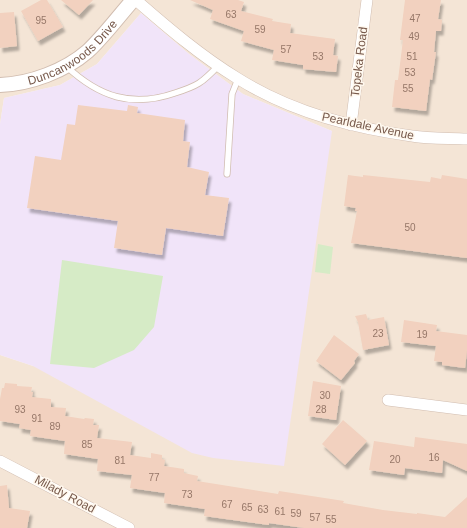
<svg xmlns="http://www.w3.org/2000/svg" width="467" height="528" viewBox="0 0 467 528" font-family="Arial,sans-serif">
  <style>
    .residential { fill: #f4e5d6 }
    .education { fill: #f1e4f9 }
    .green { fill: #d6ebc6 }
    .building { fill: #f2d1bf; filter: url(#shadow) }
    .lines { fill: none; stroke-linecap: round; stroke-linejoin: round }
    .service-casing { stroke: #d1bdb0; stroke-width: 7 }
    .minor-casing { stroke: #d1bdb0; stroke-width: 12 }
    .tertiary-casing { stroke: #d1bdb0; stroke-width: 16 }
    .service { stroke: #fff; stroke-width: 5.5 }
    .minor { stroke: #fff; stroke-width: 11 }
    .tertiary { stroke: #fff; stroke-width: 14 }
    .labels { text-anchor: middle; stroke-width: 3; stroke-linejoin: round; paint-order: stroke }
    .number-label { font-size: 10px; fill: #967768 }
    .street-label { font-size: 12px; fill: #77594b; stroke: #fff8ee }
  </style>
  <defs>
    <filter id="shadow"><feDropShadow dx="2.5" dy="4.5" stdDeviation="1" flood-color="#0004"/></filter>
  </defs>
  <rect width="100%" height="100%" fill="#fcf4e8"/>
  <path class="residential" d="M0 0H467V528H0V355L33 366 332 131 243 94 189 54 141 13 97 64 60 85 4 98 0 124Z"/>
  <path class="education" d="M141 13 189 54 243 94 332 131 284 466 213 458 192 453 33 366 0 355V124L4 98 60 85 97 64Z"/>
  <path class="green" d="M318 244 333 247 330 274 315 272Z
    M62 260 163 276 154 327 134 350 94 368 50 364Z"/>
  <path class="building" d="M41 0H47L63 27 38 41 21 11Z
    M61 0H93L79 15Z
    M190 0H238L244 2 241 11 273 19 272 21 291 24 290 33 335 39 333 55 338 56 336 72 303 69V65L272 60 274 50 241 41 244 31 210 19 213 10Z
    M405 0H441L438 19 442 20 441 31H436L434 52H436L432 80 430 79 426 111 392 107 395 80H398L403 40H400Z
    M14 12 17 46 0 48V13Z
    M78 105 127 111 128 105 138 107 137 113 185 120 183 141 190 142 187 167 209 172 205 195 229 198 223 236 166 228 162 255 114 248 118 221 27 208 35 156 61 160 67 124 75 125Z
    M348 175 363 177V175L430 182 431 177 441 179 442 175 467 179V258L351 243 357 211H355L356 208 344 206Z
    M366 314 368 320 384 317 389 345 363 350 358 322 355 316Z
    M404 320 437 325 436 331 467 335V351L465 368 442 365V362L434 361 436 346 401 342Z
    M334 335 359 354 354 361 355 363 341 380 316 361Z
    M313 381 341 386 336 420 308 416Z
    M5 383 17 384V386L32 387 31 392H33L32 397 51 399V407L66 408 65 416 84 419 85 418 94 419 93 425H99L97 438 132 442 130 455 151 458V453L162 455V459L165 460 164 466 184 469V473L198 476 197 481 278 494 279 491 344 501 343 503 383 510 417 514V513L445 517 467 497V528H304L269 523V525L204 516 205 509 164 503 165 493 130 488 132 475 97 471 98 459 64 454 65 441 30 436 31 430 19 428 20 424 0 421V399L2 388H4Z
    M343 420 367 441 345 465 322 444Z
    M415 437 467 444V471L443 460 442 473 405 468 404 475 369 470 374 441 414 447Z
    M7 485 9 508 30 511 27 528H0V486Z"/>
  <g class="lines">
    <g class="service-casing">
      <path id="service" d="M66 66C99 97 132 108 175 93 197 86 202 83 218 66
        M227 174 232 94 238 79"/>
    </g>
    <g class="minor-casing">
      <path id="minor" d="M136 0C168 28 201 56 237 78 289 111 352 128 412 136 430 139 449 138 467 139
        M351 125 367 0
        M388 400 467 410
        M0 461 129 528"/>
    </g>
    <g class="tertiary-casing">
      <g id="tertiary">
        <path id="s1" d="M0 85C30 84 65 71 88 51 104 36 118 17 133 0"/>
      </g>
    </g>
    <use href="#service" class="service"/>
    <use href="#minor" class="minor"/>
    <use href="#tertiary" class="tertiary"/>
  </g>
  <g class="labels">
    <g class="number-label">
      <text x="231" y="18">63</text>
      <text x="415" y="22">47</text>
      <text x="41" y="24">95</text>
      <text x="260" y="33">59</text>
      <text x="414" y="40">49</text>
      <text x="286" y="53">57</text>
      <text x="318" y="60">53</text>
      <text x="412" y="60">51</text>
      <text x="410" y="76">53</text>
      <text x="408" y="92">55</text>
      <text x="410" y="231">50</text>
      <text x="378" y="337">23</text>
      <text x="422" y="338">19</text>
      <text x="325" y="399">30</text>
      <text x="20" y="413">93</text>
      <text x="321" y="413">28</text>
      <text x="37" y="422">91</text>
      <text x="55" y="430">89</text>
      <text x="87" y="448">85</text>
      <text x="434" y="461">16</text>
      <text x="395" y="463">20</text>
      <text x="120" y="464">81</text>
      <text x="154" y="481">77</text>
      <text x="187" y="498">73</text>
      <text x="227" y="508">67</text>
      <text x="247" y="511">65</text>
      <text x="263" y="513">63</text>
      <text x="280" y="515">61</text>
      <text x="296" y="517">59</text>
      <text x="315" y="521">57</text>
      <text x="331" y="523">55</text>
    </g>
    <g class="street-label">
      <text dy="4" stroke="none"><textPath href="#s1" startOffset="82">Duncanwoods Drive</textPath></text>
      <text transform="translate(359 62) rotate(-83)" y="4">Topeka Road</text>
      <text transform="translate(368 126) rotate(12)" y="4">Pearldale Avenue</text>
      <text transform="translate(65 494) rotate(28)" y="4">Milady Road</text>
    </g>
  </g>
</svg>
